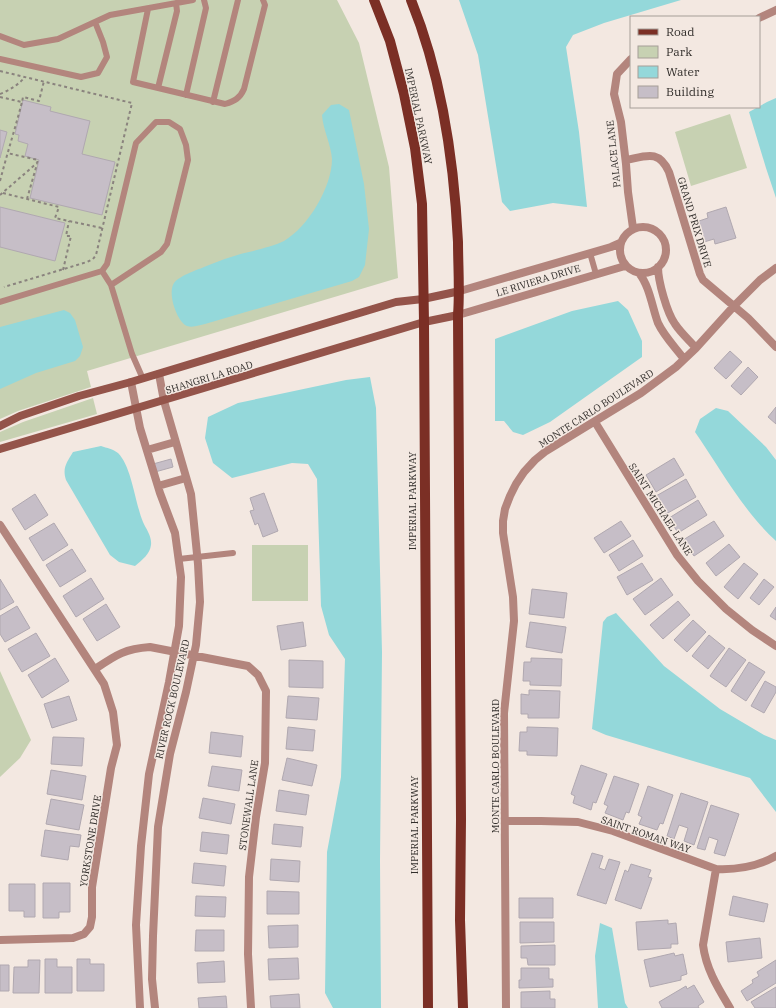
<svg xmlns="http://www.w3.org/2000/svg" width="776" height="1008" viewBox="0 0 776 1008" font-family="'IBM Plex Serif',serif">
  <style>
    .green { fill: #c7d1b2 }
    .water { fill: #94d8da }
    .building { fill: #c6bec7; stroke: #b0a8b0 }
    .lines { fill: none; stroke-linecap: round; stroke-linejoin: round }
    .path { stroke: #8a837e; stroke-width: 2; stroke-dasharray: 3 3; stroke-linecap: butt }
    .lane { stroke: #b3857d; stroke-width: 6 }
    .street { stroke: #b3857d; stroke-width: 8 }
    .secondary { stroke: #94544a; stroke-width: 8 }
    .primary { stroke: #7b2f25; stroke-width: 10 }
    .labels { text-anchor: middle; stroke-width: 3; stroke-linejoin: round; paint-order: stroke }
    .street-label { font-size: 10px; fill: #322e2b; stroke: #f3e8e1 }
  </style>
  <rect width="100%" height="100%" fill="#f3e8e1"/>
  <path class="green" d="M0 0H337L359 43 389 167 398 278 87 371 91 387 18 411 0 419Z
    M730 114 747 168 691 186 675 132Z
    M93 398 97 414 0 442V432L23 422Z
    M252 545H308V601H252Z
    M0 671 31 740 20 758 0 777Z"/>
  <path class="water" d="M459 0H681L604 23 573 35 566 47 579 132 587 207 553 203 510 211 502 202 478 55Z
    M776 98V198L766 168 749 112 767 102Z
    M339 104 349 110 364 184 369 229 365 265 359 277 352 281 205 324C200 325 193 328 187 326 177 322 167 293 174 283 180 275 200 269 209 265 222 260 235 255 249 252 260 249 274 246 284 241 308 227 332 187 332 159 331 144 323 130 322 115L331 105Z
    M618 301 628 310 642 341V357L550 422 523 435 513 432 504 421H495V339L572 311Z
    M64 310 70 313 75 320 83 347 80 356 75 361 36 373 0 389V327Z
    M370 377 376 408 382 652 380 861 381 1008H333L325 993 327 852 341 777 345 659 329 635 321 606 317 479 308 464 292 463 232 478 213 463 205 438 208 417 238 403 346 380Z
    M716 408 728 411 766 447 776 460V541C743 511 720 468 695 432L700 419Z
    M101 446C107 448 113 449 118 453 132 467 135 503 143 522 146 529 152 536 151 545 150 554 142 560 135 566L119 562 110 555 66 480C62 468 67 462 73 452Z
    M616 613 664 666 720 709 764 735 776 740V812L750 778 606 735 592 729 603 622 607 617Z
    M600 923 612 928 625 1003 628 1008H598L595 956Z"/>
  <path class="building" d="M23 100 51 107 50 111 90 121 82 154 115 162 102 215 30 198 39 160 25 156 28 144 18 141 19 135 15 134Z
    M0 130 7 132 0 158Z
    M0 207 65 223 55 261 0 247Z
    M726 207 736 238 715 244 714 239 704 242 699 221 708 218 707 213Z
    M730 351 742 362 726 379 714 368Z
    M748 367 758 377 741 395 731 386Z
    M776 407V424L768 417Z
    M674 458 684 475 656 492 646 475Z
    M171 459 173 467 155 472 153 464Z
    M686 479 696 497 666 514 656 496Z
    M264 493 278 531 263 537 258 523 255 525 250 511 254 510 250 498Z
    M35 494 48 515 25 530 12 509Z
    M698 500 707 515 678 533 669 518Z
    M621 521 631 536 604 553 594 538Z
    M714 521 724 536 694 556 683 540Z
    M54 523 68 545 43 561 29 538Z
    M633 540 643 556 619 571 609 555Z
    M729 544 740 557 716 576 706 563Z
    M72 549 86 571 60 587 46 565Z
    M642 563 653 580 627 595 617 577Z
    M744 563 758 574 738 599 724 587Z
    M91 578 104 599 76 617 63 596Z
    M661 578 673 595 645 615 633 599Z
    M0 579 14 602 0 610Z
    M764 579 774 587 759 605 750 598Z
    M532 589 567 593 564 618 529 614Z
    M678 601 690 615 663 639 650 625Z
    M106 604 120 627 97 641 83 619Z
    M17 606 30 628 5 642 0 634V616Z
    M776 607V620L770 616Z
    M693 620 706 632 687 652 674 640Z
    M303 622 306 646 281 650 277 626Z
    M530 622 566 627 562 653 526 647Z
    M36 633 50 656 22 672 8 649Z
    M709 635 725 648 708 669 692 656Z
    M729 648 746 660 726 687 710 676Z
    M55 658 69 681 42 698 28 675Z
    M531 658 562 659 561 686 530 685V681H523L524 662H531Z
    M289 660 323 661V688L289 687Z
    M749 662 765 672 746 701 731 691Z
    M765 681 776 687V692L764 713 751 706Z
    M529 690 560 691 559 718H528V714H521V694L529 695Z
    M69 696 77 720 52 728 44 704Z
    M288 696 319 698 317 720 286 718Z
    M288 727 315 730 313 751 286 749Z
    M527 727 558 728 557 756 527 755V751H519L520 732H527Z
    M211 732 243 736 241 757 209 753Z
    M53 737 84 738 82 766 51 764Z
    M287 758 317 765 312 786 282 780Z
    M581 765 607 774 596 803 593 802 591 810 573 803 575 796 571 794Z
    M212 766 242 770 239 791 208 786Z
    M51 770 86 776 82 800 47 794Z
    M614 776 639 784 629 813 626 812 623 820 605 813 608 806 604 804Z
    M648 786 673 795 663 824 660 823 657 830 639 824 642 817 638 815Z
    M279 790 309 795 306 815 276 811Z
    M681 793 708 802 694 845 684 841 688 828 679 825 674 839 667 836Z
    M203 798 235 804 231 824 199 818Z
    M51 799 84 805 79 830 46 824Z
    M711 805 739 814 725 856 714 853 718 840 709 837 705 850 697 848Z
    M274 824 303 827 301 847 272 844Z
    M45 830 81 835 79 847 70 846 68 860 41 856Z
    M202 832 229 835 227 854 200 851Z
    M592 853 603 856 599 868 605 870 609 859 620 862 606 904 577 895Z
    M271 859 300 861 299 882 270 880Z
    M194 863 226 866 224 886 192 883Z
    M631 864 651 870 648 877 652 878 641 909 615 900 625 870 628 872Z
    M43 883H70V912H59V918H43Z
    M9 884H35V917H24V911H9Z
    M267 891 299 892V914H267Z
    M196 896 226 897 225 917 195 916Z
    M733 896 768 904 764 922 729 915Z
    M519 898H553V918H519Z
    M668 920V924L676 923 678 944H671V948L638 950 636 922Z
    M520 922H554V942L520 943Z
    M298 925V947L269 948 268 926Z
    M196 930H224V951H195Z
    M760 938 762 958 728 962 726 942Z
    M555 945V965H528L527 958H521V946Z
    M674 953 675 956 683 954 687 974 681 976V980L650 987 644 960Z
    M298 958 299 979 269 980 268 959Z
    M45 959H57V967H72V993H45Z
    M77 959H90V964H104V991H77Z
    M28 960H40L39 993H13L14 967H28Z
    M776 960V983L747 1001 741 991 753 983 752 980 759 976 757 972Z
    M224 961 225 982 198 983 197 963Z
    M0 965H9V991H0Z
    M521 968H549V979H553V987L519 988V980H521Z
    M694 985 704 1002 698 1006 699 1008H662L659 1002 686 986 687 989Z
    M776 987V1008H755L751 1002Z
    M550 991V999H555V1008H521V992Z
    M299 994 300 1008H271L270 996Z
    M226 996 227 1008H199L198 998Z"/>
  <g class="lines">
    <path class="path" d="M0 71 132 103 96 255 93 259 87 262 4 287
      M0 94C10 90 18 85 25 77
      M0 97 22 102 23 97 39 101 44 81
      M0 181C7 154 15 129 22 102
      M3 193 59 207 55 218 102 228
      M0 195 37 163 38 160 7 153
      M27 199 37 164
      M63 270 71 236H66L69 221"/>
    <path class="lane" d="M148 9 133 82 225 104C235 101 240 98 244 89L265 5 263 0
      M0 36 24 45 58 39 110 15 193 0
      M0 59 81 77 98 73 107 57 103 42 95 22
      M158 88 177 11 176 3
      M186 95 206 8 204 0
      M213 102 238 0
      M590 253 596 274
      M102 271 107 264 136 143 156 122H169L180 129 186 145 188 160 167 244 161 252 111 285
      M0 302 102 271 111 285 132 354 143 379
      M179 559 233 553"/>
    <path class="street" d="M759 18 776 10
      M631 59 617 74 614 94 621 122 626 164 628 192 633 228
      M626 160C646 156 659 149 669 172L700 274 703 280 748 318 776 347
      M620 250a23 23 0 1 1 46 0a23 23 0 1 1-46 0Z
      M658 267C658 281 667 313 675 324 681 333 689 340 696 348
      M639 273C650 287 652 307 658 323 664 336 675 347 684 359
      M460 291 611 247 620 243
      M458 315 625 266
      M131 382 140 428 160 493 175 533 181 577 179 626 169 682 149 774 141 846 136 925 140 1008
      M595 422 677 555 698 581 726 609 752 630 776 646
      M147 450 175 442
      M158 486 186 478
      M0 525 104 684 113 712 117 745 111 768 92 887V917L90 927 84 934 73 938 0 940
      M95 669C116 655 124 649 150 647L248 666 258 675 266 691 265 763 256 817 249 877 248 954 251 1008
      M505 821H541L578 822 613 831 716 869C738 870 757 867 776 856
      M716 869 703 945C706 969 718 988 730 1008
      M155 1008 152 979 153 936 158 827 170 754 186 692 196 645 200 602 198 564 191 494 164 401 159 374
      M506 1008 504 713 514 621 513 597 503 533V521L505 509 510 496 516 484 524 472 535 460 546 451 641 393 676 367 696 348 734 306 760 280 776 268"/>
    <path class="secondary" d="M0 426 20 416 79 396 131 382 396 302 423 299 460 291
      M0 449 424 322 458 315"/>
    <path class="primary" d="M374 0 390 41 404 94 415 148 422 204 424 322 428 1008
      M411 0C442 76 454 160 458 242 458 266 460 290 458 315L461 819 460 920 463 1008"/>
  </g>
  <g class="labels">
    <g class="street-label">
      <text transform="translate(419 116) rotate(78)" y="4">IMPERIAL PARKWAY</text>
      <text transform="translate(613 154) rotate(-96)" y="4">PALACE LANE</text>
      <text transform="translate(695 222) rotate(73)" y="4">GRAND PRIX DRIVE</text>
      <text transform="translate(538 280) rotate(-17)" y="4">LE RIVIERA DRIVE</text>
      <text transform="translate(209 377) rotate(-17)" y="4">SHANGRI LA ROAD</text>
      <text transform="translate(596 408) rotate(-33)" y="4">MONTE CARLO BOULEVARD</text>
      <text transform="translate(412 501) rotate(-90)" y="4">IMPERIAL PARKWAY</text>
      <text transform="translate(661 509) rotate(57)" y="4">SAINT MICHAEL LANE</text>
      <text transform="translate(172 699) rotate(-77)" y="4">RIVER ROCK BOULEVARD</text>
      <text transform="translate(495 766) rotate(-90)" y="4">MONTE CARLO BOULEVARD</text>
      <text transform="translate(248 805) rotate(-82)" y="4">STONEWALL LANE</text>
      <text transform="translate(414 825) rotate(-90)" y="4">IMPERIAL PARKWAY</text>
      <text transform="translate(646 834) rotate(19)" y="4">SAINT ROMAN WAY</text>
      <text transform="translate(90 841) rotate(-81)" y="4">YORKSTONE DRIVE</text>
    </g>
  </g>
  <rect x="630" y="16" width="130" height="92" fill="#f3e8e1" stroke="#a69e98"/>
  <rect x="638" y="29" width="20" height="6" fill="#7b2f25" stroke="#a69e98"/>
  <text x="666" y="36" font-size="12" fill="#322e2b">Road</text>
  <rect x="638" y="46" width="20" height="12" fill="#c7d1b2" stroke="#a69e98"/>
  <text x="666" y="56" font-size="12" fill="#322e2b">Park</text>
  <rect x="638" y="66" width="20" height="12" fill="#94d8da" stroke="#a69e98"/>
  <text x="666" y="76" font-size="12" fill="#322e2b">Water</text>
  <rect x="638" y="86" width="20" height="12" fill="#c6bec7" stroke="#a69e98"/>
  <text x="666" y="96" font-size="12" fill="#322e2b">Building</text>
</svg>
